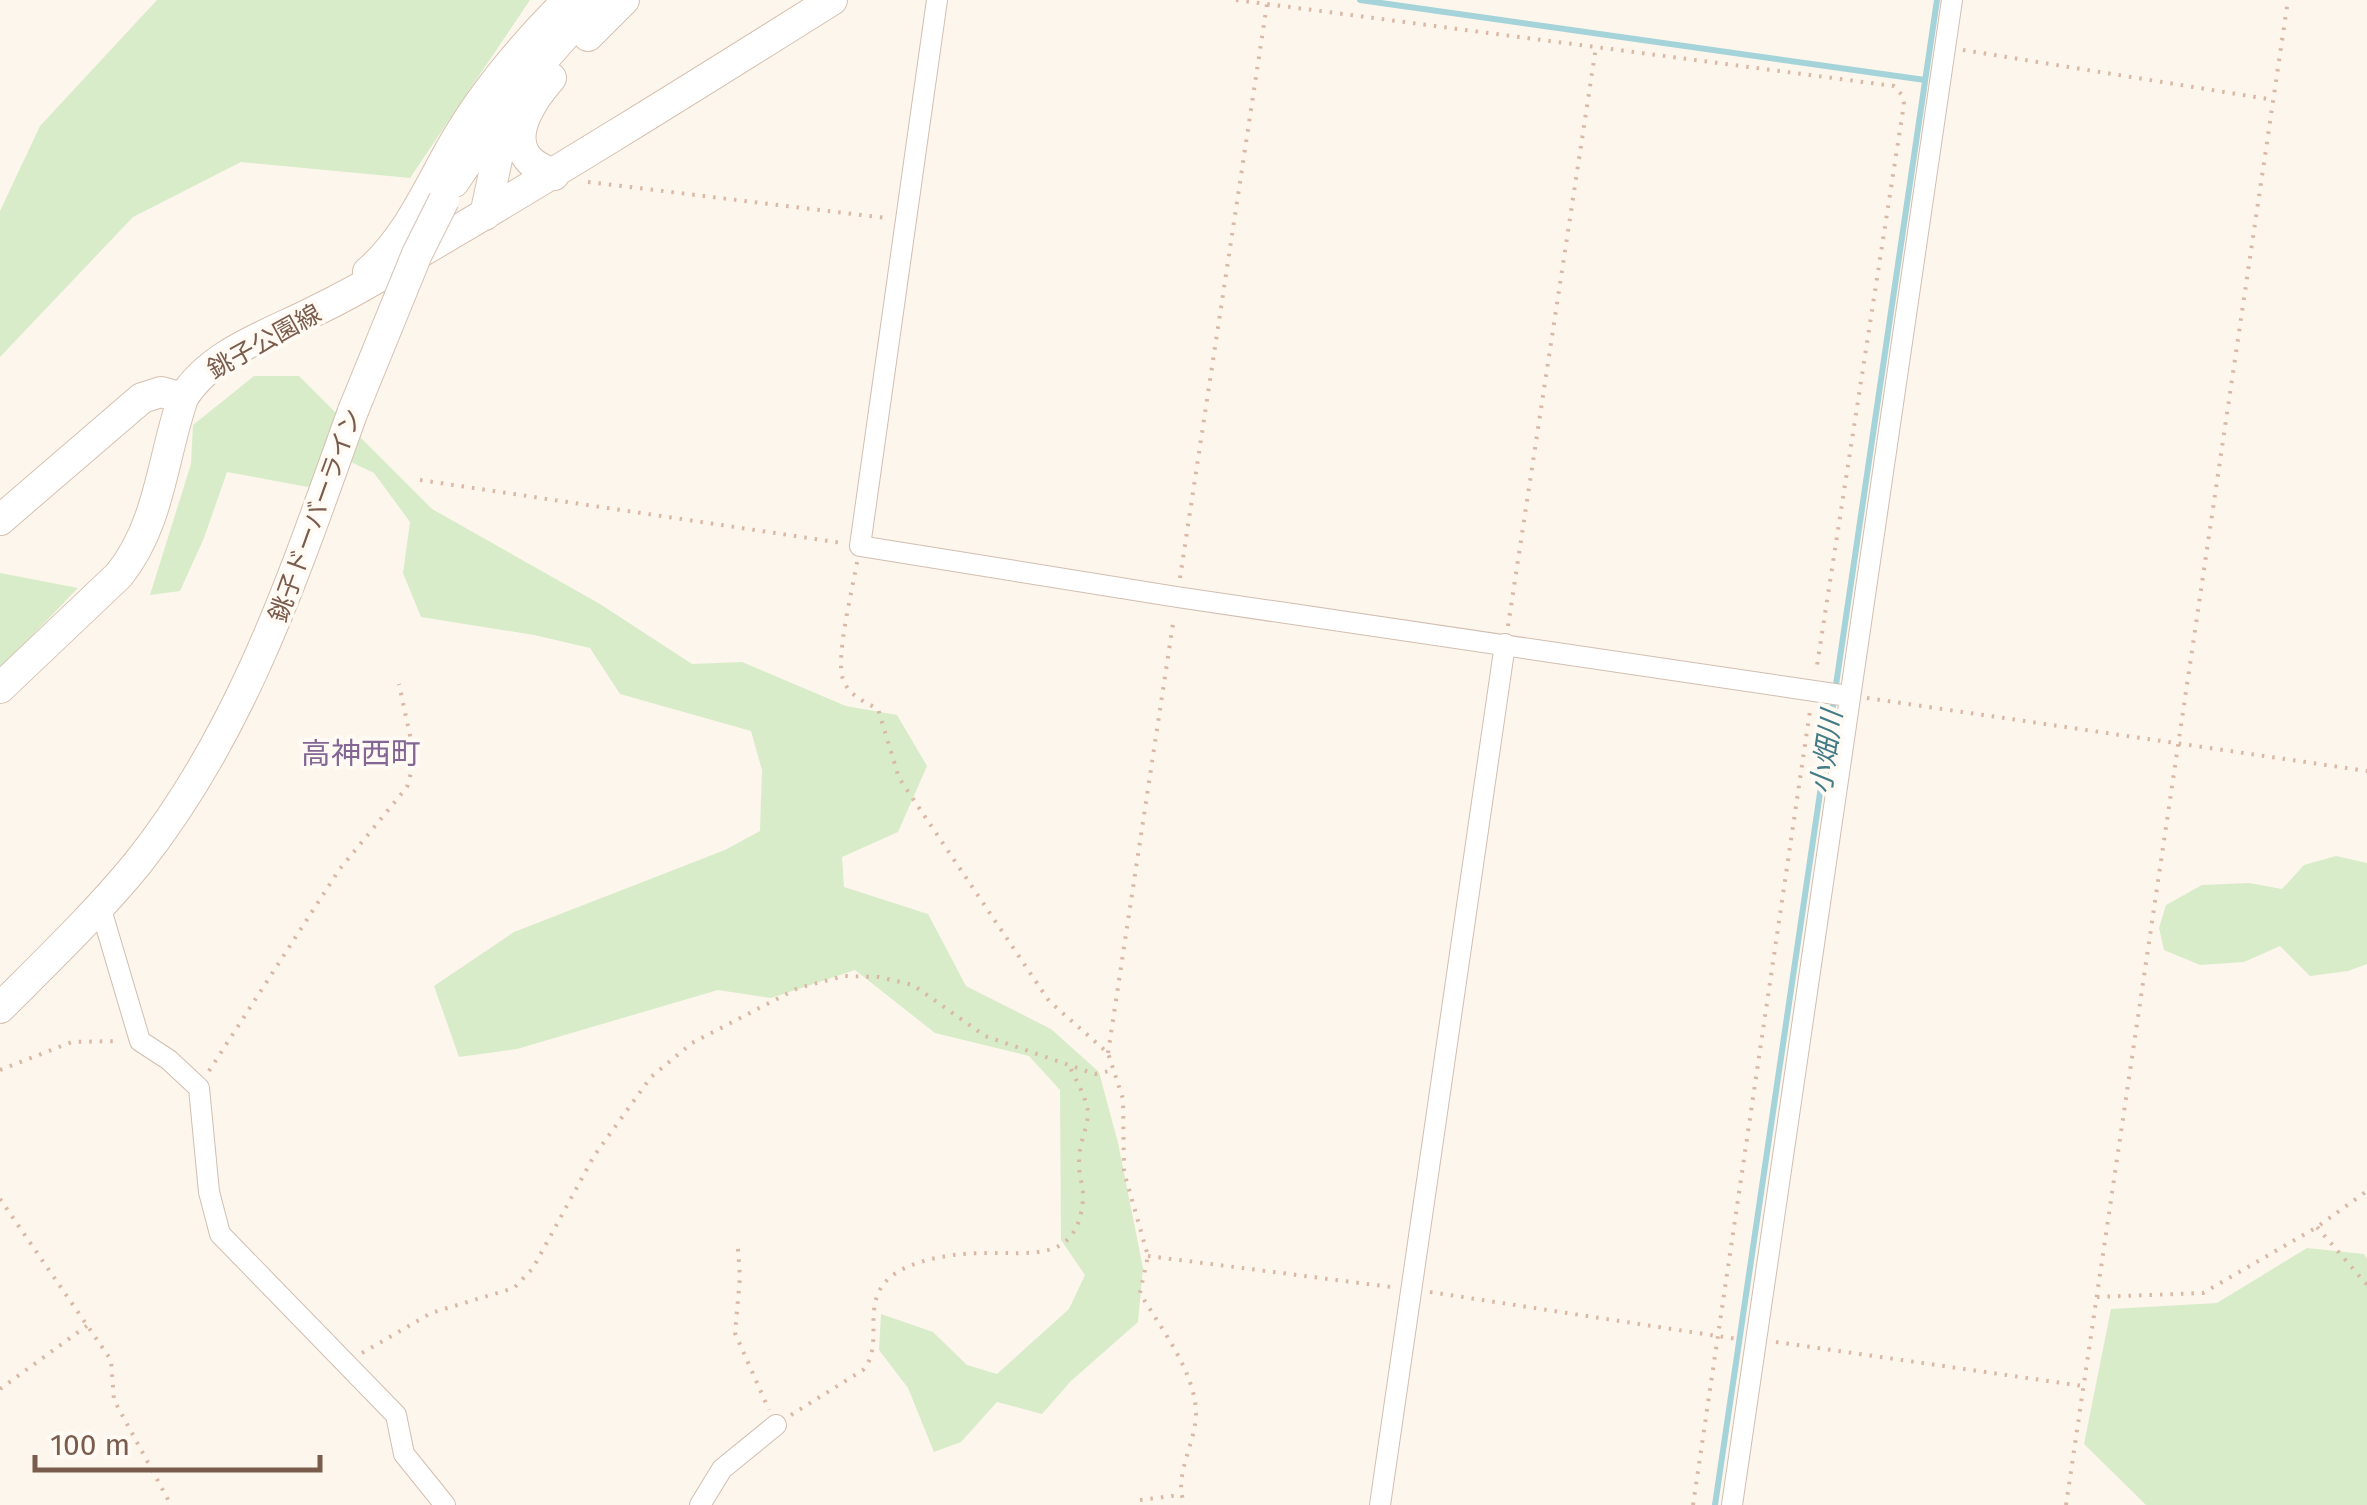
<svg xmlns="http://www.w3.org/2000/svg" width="2367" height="1505" viewBox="0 0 2367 1505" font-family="'Fira Sans','Noto Sans JP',sans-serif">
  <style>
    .green { fill: #d8ecc9 }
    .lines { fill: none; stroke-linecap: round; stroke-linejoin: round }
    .stream { stroke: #a5d3da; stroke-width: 6 }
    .street-casing { stroke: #d1beb0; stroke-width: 22 }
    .secondary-casing { stroke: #d6c0b0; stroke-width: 32 }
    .path { stroke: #d9b8a5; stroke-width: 4; stroke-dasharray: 2.5 8; stroke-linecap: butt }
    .street { stroke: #fff; stroke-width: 20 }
    .secondary { stroke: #fff; stroke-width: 30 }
    .secondary-bridge-casing { stroke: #d6c0b0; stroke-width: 32; stroke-linecap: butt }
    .secondary-bridge { stroke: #fff; stroke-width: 30 }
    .labels { text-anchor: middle; stroke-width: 8; stroke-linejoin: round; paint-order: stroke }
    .street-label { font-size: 25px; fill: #7a5c4d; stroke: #fffaf3 }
    .water-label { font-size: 28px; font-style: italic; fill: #437c86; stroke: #fffaf3 }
    .quarter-label { font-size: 30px; fill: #846695; stroke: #fffaf3 }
  </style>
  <rect width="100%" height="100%" fill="#fdf6ec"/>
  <path class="green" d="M157 0H530L410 178 241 162 133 217 0 357V211L40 126Z
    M254 376H299L432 509 600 604 692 664 742 662 846 706 897 715 927 766 898 832 842 857 844 887 928 914 966 986 1051 1029 1099 1072 1118 1143 1143 1268 1138 1322 1071 1381 1042 1414 997 1402 961 1442 934 1452 908 1388 879 1350 881 1314 933 1332 967 1365 997 1374 1069 1309 1085 1275 1061 1240 1060 1090 1029 1056 935 1033 855 970 771 998 718 990 517 1049 459 1057 434 986 514 932 725 850 760 831 762 770 751 731 620 694 590 648 534 635 421 617 403 573 410 522 374 473 351 462 308 487 227 472 204 538 180 591 150 595 191 464 193 425Z
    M0 573 78 588 0 669Z
    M2336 856 2367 863V964L2348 971 2310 976 2280 946 2244 962 2200 965 2164 950 2159 928 2166 905 2202 885 2249 883 2282 889 2304 865Z
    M2307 1248 2364 1254 2367 1259V1505H2146L2084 1444 2111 1309 2217 1303Z"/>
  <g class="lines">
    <path class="stream" d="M1360 0 1925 80
      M1715 1505 1937 0"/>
    <g class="street-casing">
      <path id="street" d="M937 0 860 546 1177 597 1848 696
        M100 906 140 1041 169 1060 199 1088 209 1192 220 1234 396 1415 404 1454 445 1505
        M700 1505 722 1469 776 1425
        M1380 1505 1505 644
        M1732 1505 1952 0"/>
    </g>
    <g class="secondary-casing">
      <path id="secondary" d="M588 36 624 0
        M551 78C535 96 508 133 527 157 533 166 545 170 554 175
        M454 182 514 93 596 0
        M485 215 499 150 518 118
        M368 272C409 237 430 183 457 138 487 87 527 41 568 0
        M0 520 142 398 161 392 183 398
        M0 688 119 575C160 524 162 459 183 398 210 353 270 334 315 311 342 298 369 283 395 267 543 181 687 91 832 0
        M0 1008C47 961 95 915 137 864 244 730 296 569 353 411"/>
    </g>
    <path class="path" d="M1236 0 1894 86 1902 95 1904 104 1816 672
      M1963 50 2274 100
      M588 182 886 218
      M420 480 842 543
      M857 562C853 587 835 659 843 679 848 695 865 702 878 709L899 778 1049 1001 1108 1053 1123 1099 1124 1172 1148 1256 1140 1293C1161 1329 1195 1371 1196 1413 1196 1444 1172 1477 1185 1505
      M1180 578 1267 4
      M1508 626 1596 47
      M1867 698 2367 771
      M1108 1053 1174 617
      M0 1070 72 1042 120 1041
      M209 1071 339 870 407 787 415 759 399 684
      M0 1199 111 1360 114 1400 171 1505
      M2317 1227 2367 1285
      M738 1249 740 1277 735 1333 769 1410
      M1148 1256 1391 1287
      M1430 1292 1737 1339
      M2097 1297 2203 1293 2317 1227 2367 1191
      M1776 1342 2083 1386
      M362 1353 431 1313 514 1288 533 1268 594 1156 651 1077 692 1043 798 988 844 976 879 977 913 985 985 1036 1095 1074 1114 1070
      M0 1389 88 1325
      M791 1415 863 1370C887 1343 856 1299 896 1273 919 1258 958 1253 985 1253 1032 1252 1078 1263 1083 1199 1084 1187 1078 1174 1079 1161 1079 1145 1086 1131 1088 1116 1089 1101 1075 1079 1069 1065
      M1140 1500 1180 1495
      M1693 1505 1810 711
      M2066 1505 2288 0"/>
    <use href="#street" class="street"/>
    <use href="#secondary" class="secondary"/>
    <g class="secondary-bridge-casing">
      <path id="secondary-bridge" d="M353 411 417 254 444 200"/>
    </g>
    <use href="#secondary-bridge" class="secondary-bridge"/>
  </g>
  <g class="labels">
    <g class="street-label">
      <text transform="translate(264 341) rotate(-29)" y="9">銚子公園線</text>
      <text transform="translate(315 515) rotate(-70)" y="9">銚子ドーバーライン</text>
    </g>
    <g class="water-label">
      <text transform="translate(1826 752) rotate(-82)" y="10">小畑川</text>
    </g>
    <g class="quarter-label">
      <text x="361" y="764">高神西町</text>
    </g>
  </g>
  <path d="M35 1455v15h285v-15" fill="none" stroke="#7a5c4d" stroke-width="5"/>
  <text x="50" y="1455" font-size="30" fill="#7a5c4d" stroke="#fffaf3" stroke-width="8" paint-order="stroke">100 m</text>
</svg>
